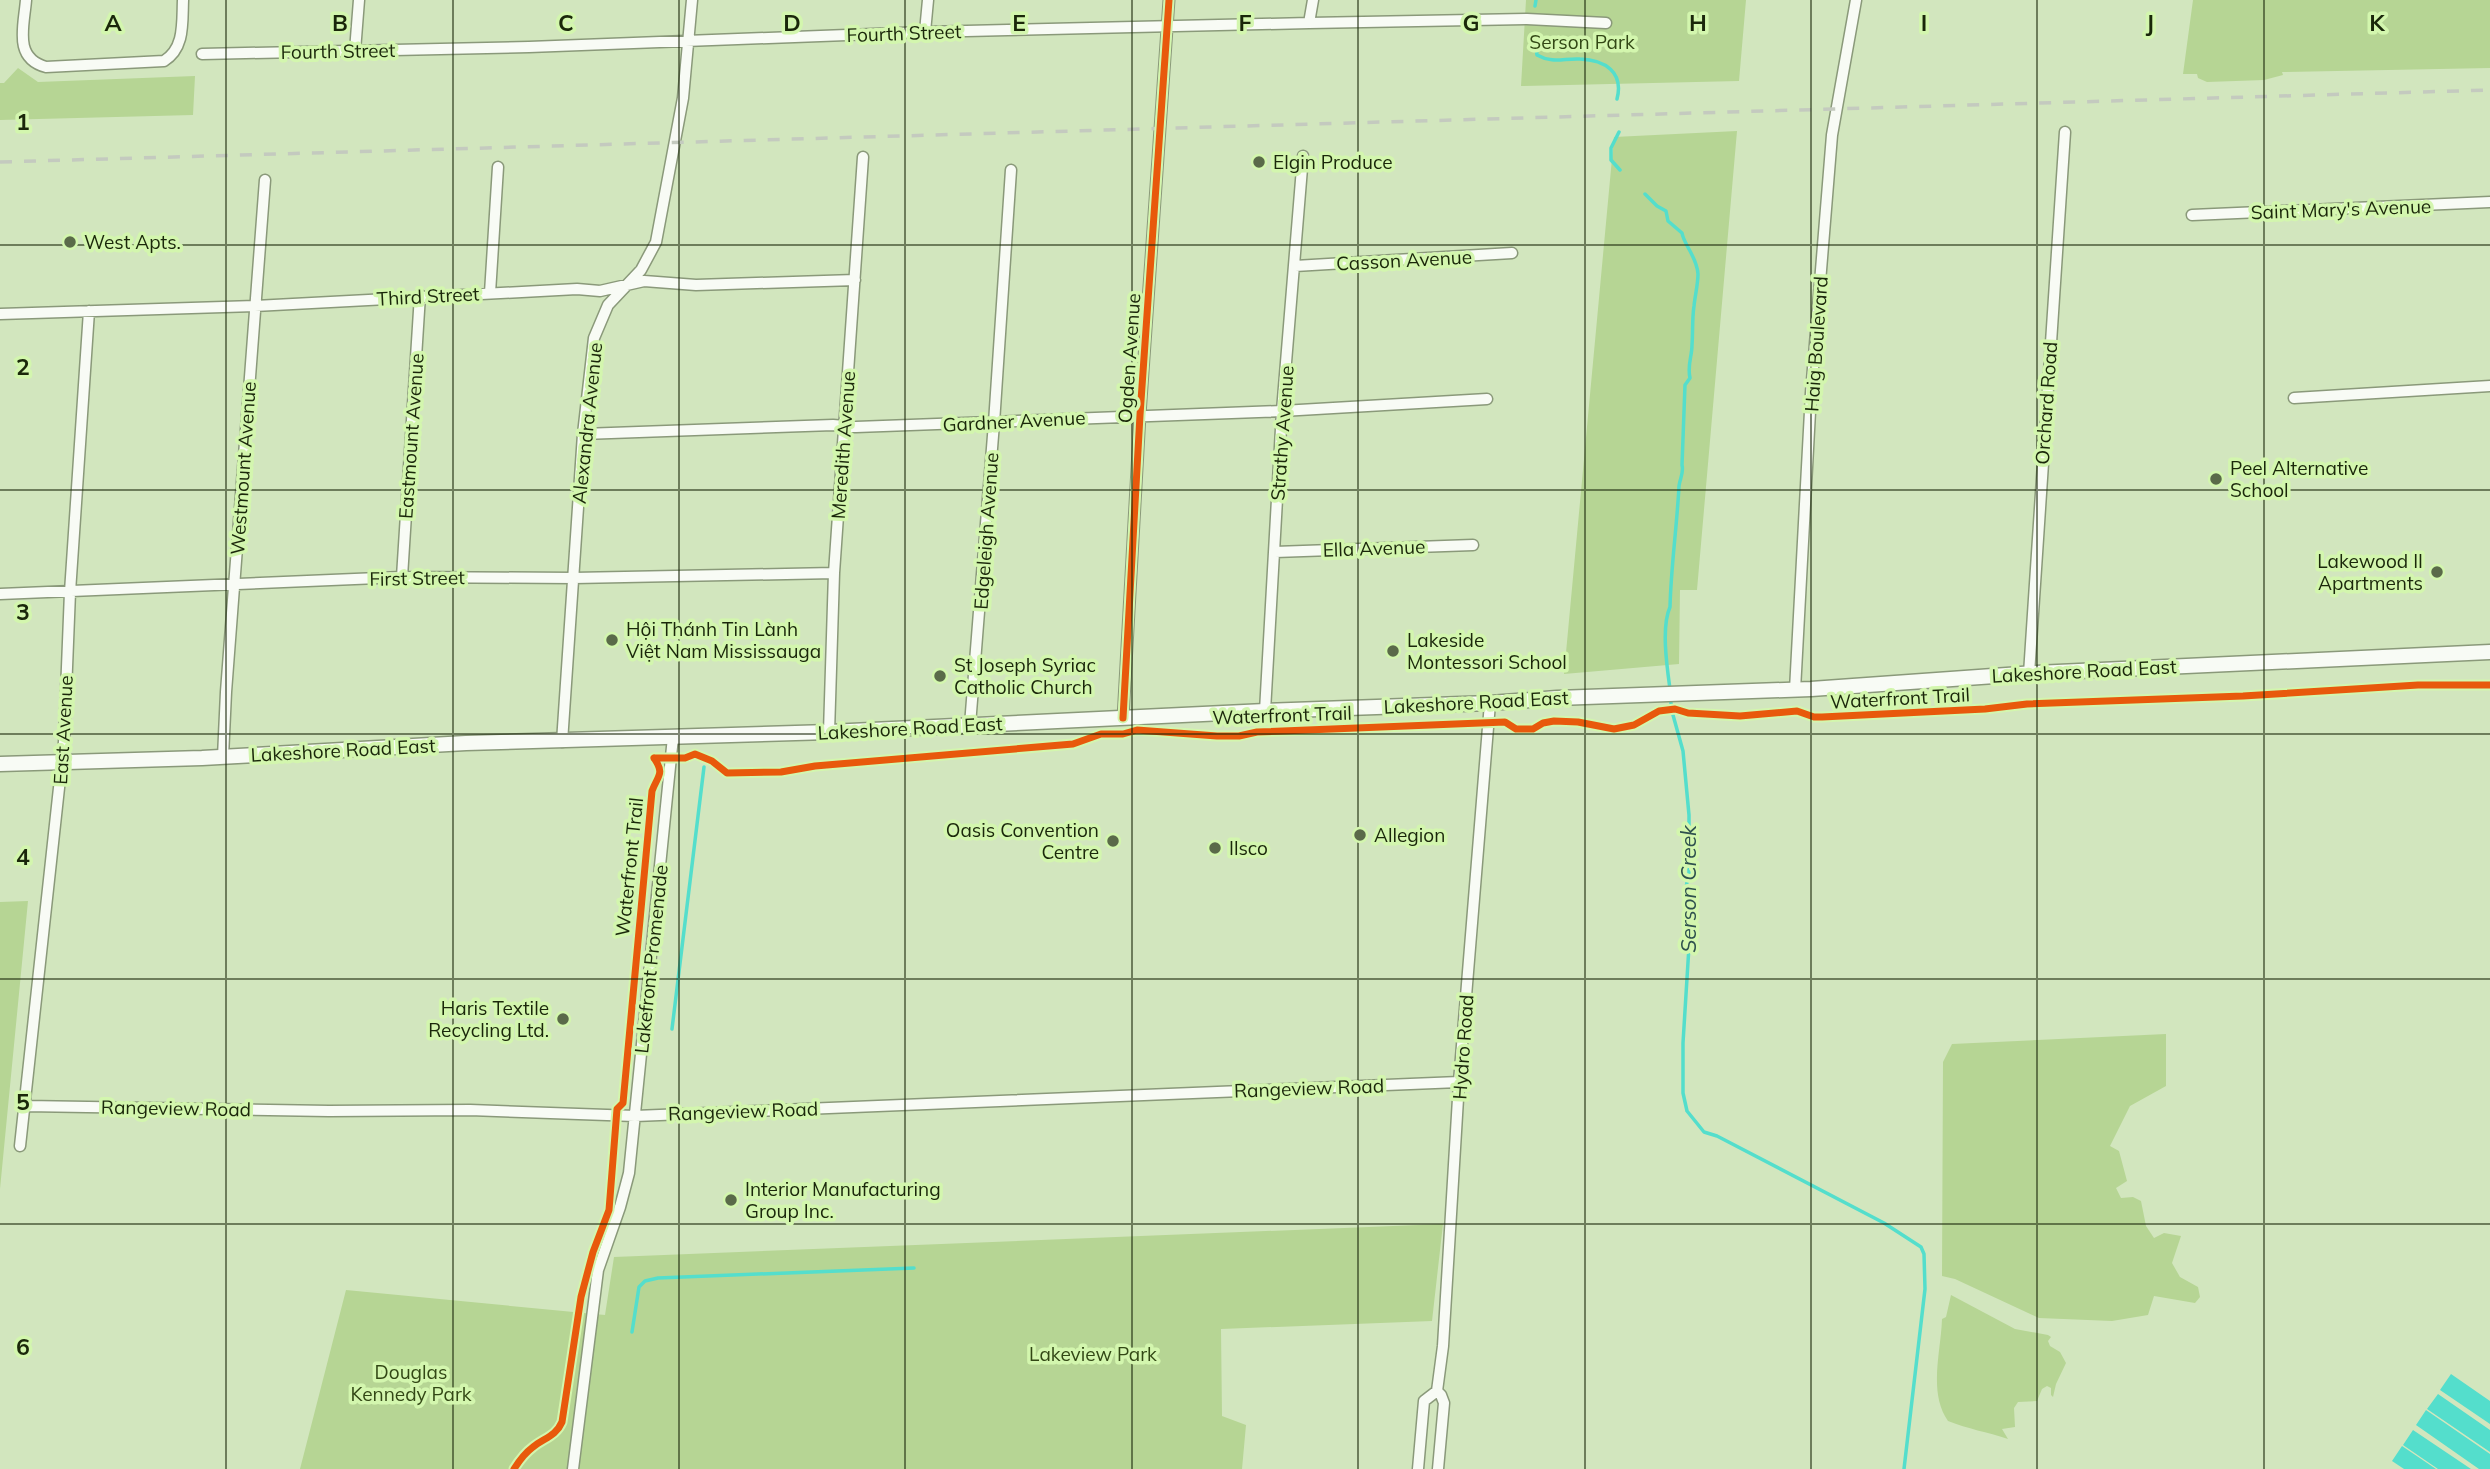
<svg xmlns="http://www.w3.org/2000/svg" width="2490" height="1469" viewBox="0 0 2490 1469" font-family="Mulish,sans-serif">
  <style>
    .green { fill: #b6d594 }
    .water { fill: #54decc }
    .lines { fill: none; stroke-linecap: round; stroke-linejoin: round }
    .stream { stroke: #54decc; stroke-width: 3.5 }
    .minor-casing { stroke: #8a997a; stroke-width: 13 }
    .major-casing { stroke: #8a997a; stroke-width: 17 }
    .minor { stroke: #f8fbf5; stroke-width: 10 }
    .major { stroke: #f8fbf5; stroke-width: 14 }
    .rail { stroke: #c4cabf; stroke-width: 3.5; stroke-dasharray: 12 12; stroke-linecap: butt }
    .cycleway-casing { stroke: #d3f6ae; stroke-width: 11 }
    .cycleway { stroke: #e8590c; stroke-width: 7 }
    .grid { fill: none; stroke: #1a270a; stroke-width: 2; stroke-opacity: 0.55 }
    .poi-dot { fill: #5a6a49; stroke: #d3f6ae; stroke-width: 2.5 }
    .labels { text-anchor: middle; stroke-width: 7; stroke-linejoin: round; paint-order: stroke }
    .street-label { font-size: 19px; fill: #1a270a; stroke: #d3f6ae }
    .park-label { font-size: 19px; fill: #324715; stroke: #d3f6ae }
    .poi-label { font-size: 19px; fill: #1a270a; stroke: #d3f6ae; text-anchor: start }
    .water-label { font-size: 21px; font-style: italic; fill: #2f514e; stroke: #d3f6ae }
    .grid-label { font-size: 23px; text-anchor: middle; font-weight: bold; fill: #1a270a; stroke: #d3f6ae; stroke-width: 7; stroke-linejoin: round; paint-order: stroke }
  </style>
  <rect width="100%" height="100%" fill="#d2e6be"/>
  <path class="green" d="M1526 0H1746L1739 81 1521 86Z
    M2193 0H2490V68L2282 72 2283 75 2264 80 2207 82 2198 78 2197 74H2183Z
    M18 68 38 82 195 76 193 115 0 120V83H4Z
    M1737 131 1697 590H1680L1679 664 1564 674 1614 137Z
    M28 901 0 1189V902Z
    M2166 1034V1086L2130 1106 2110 1146 2119 1151 2127 1181 2116 1188 2121 1198 2133 1197 2141 1201 2146 1226 2154 1238 2164 1233 2181 1236 2172 1263 2180 1277 2198 1287 2200 1297 2195 1303 2154 1296 2148 1315 2112 1321 2039 1318 1955 1279 1942 1276 1943 1062 1952 1044Z
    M1443 1224 1432 1321 1221 1329 1222 1416 1246 1425 1242 1469H300L346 1290 605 1315 614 1257Z
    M1951 1295 2015 1329 2048 1335 2051 1337 2048 1341 2050 1346 2060 1352 2066 1363 2056 1384 2053 1397 2051 1395V1388L2047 1386 2042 1389 2037 1401 2018 1402 2014 1408 2015 1427 2002 1429 2008 1439C1987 1432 1968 1429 1948 1421 1928 1392 1941 1352 1942 1319L1946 1317Z"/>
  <path class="water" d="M2451 1374 2490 1401V1424L2440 1390Z
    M2438 1394 2490 1430V1452L2427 1409Z
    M2426 1410 2490 1454V1469H2479L2416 1425Z
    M2413 1430 2471 1469H2438L2403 1445Z
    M2402 1446 2436 1469H2404L2392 1461Z"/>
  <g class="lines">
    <path class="stream" d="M1535 6 1536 0
      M1534 34 1537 55C1553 64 1564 58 1580 59 1605 60 1624 72 1617 99
      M1619 132 1611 148V160L1620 170
      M1645 194 1657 206 1666 211 1668 221 1682 233C1684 245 1697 257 1698 274 1698 284 1695 296 1694 306 1692 319 1693 332 1692 345 1692 357 1687 365 1690 378L1685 385 1682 465C1684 473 1680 478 1679 486 1677 526 1671 566 1670 607 1661 627 1667 667 1670 689
      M1670 697 1673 715 1683 751 1689 815V873L1685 892 1690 930 1683 1043V1093L1687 1111 1704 1132 1717 1136 1884 1223 1921 1247 1924 1254 1925 1289 1904 1469
      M672 1029 704 767
      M632 1332 639 1287 645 1281 658 1278 914 1268"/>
    <g class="minor-casing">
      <path id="minor" d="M26 0C24 26 13 58 46 67L164 61C185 48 182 23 183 0
        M1309 23 1313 0
        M925 32 928 0
        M355 51 359 0
        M202 54 529 47 925 32 1309 23 1527 19 1606 23
        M2192 215 2490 202
        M1295 266 1512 253
        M490 293 498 167
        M0 314 255 306 577 289 600 291 644 281 696 285 855 280
        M2294 398 2490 386
        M583 434 833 425 856 427 1282 411 1487 399
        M1275 552 1473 545
        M402 577 420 295
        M0 594 402 577 574 578 834 573
        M2029 674 2065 132
        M1795 690 1811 393 1832 135 1856 0
        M1265 711 1282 411 1303 156
        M1123 718 1140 415 1169 0
        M970 725 994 423 1011 170
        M829 732 834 573 863 157
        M562 742 583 434 594 338 608 305 641 270 656 242 683 98 692 0
        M223 757 226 692 265 180
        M26 1106 329 1111 470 1110 635 1116 1459 1082
        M20 1146 64 742 70 592 89 311
        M1437 1391 1443 1346 1459 1082 1490 703
        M1437 1391 1441 1395 1444 1403 1438 1469
        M573 1469 598 1270 620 1207 629 1173 673 737
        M1418 1469 1424 1401 1437 1391"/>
    </g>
    <g class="major-casing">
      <path id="major" d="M0 764 202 758 466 743 829 732 1265 711 1490 703 1557 698 1811 689 2036 673 2490 652"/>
    </g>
    <use href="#minor" class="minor"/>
    <use href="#major" class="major"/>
    <path class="rail" d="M0 162 2490 90"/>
    <g class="cycleway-casing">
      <path id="cycleway" d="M1123 718 1140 415 1169 0
        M654 758H685L695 754 712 761 727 773 781 772 815 766 1073 744 1101 734H1123L1137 730 1217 736H1239L1257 732 1505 722 1516 729H1533L1543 723 1554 721 1578 722 1614 729 1634 725 1659 711 1675 709 1688 713 1740 716 1797 711 1814 717H1822L1985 709 2027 704 2243 696 2418 685H2490
        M514 1469C519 1461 525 1453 533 1447 544 1438 556 1436 562 1422L581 1297 593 1252 609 1210 617 1109 623 1103 652 791C658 775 665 774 654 758"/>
    </g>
    <use href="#cycleway" class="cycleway"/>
  </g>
  <path class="grid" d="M226 0V1469M453 0V1469M679 0V1469M905 0V1469M1132 0V1469M1358 0V1469M1585 0V1469M1811 0V1469M2037 0V1469M2264 0V1469M0 245H2490M0 490H2490M0 734H2490M0 979H2490M0 1224H2490"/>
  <g class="poi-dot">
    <circle cx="1259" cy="162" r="7"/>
    <circle cx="70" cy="242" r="7"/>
    <circle cx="2216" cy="479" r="7"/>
    <circle cx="2437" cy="572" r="7"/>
    <circle cx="612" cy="640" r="7"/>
    <circle cx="1393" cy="651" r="7"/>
    <circle cx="940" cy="676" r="7"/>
    <circle cx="1360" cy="835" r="7"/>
    <circle cx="1113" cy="841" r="7"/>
    <circle cx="1215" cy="848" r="7"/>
    <circle cx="563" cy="1019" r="7"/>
    <circle cx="731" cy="1200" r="7"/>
  </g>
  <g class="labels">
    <g class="street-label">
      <text transform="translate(904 33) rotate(-2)" y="7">Fourth Street</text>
      <text transform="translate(338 51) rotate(-1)" y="7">Fourth Street</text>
      <text transform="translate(2341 209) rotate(-2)" y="7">Saint Mary's Avenue</text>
      <text transform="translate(1404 260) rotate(-3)" y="7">Casson Avenue</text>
      <text transform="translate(428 296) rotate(-3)" y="7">Third Street</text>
      <text transform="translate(1816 344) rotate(-86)" y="7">Haig Boulevard</text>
      <text transform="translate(1129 358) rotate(-86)" y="7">Ogden Avenue</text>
      <text transform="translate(2046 403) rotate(-86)" y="7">Orchard Road</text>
      <text transform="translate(1014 421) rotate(-3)" y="7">Gardner Avenue</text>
      <text transform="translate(587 423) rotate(-84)" y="7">Alexandra Avenue</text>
      <text transform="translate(1282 433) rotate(-86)" y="7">Strathy Avenue</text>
      <text transform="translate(411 436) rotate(-86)" y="7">Eastmount Avenue</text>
      <text transform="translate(843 445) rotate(-86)" y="7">Meredith Avenue</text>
      <text transform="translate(243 468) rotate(-86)" y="7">Westmount Avenue</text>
      <text transform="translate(986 531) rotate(-86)" y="7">Edgeleigh Avenue</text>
      <text transform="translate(1374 548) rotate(-2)" y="7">Ella Avenue</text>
      <text transform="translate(417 578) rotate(-1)" y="7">First Street</text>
      <text transform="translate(2084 671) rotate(-3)" y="7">Lakeshore Road East</text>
      <text transform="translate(1900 698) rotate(-3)" y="7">Waterfront Trail</text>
      <text transform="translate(1476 702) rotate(-3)" y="7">Lakeshore Road East</text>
      <text transform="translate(1282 715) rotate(-2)" y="7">Waterfront Trail</text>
      <text transform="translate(910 728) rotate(-3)" y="7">Lakeshore Road East</text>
      <text transform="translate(63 730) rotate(-87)" y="7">East Avenue</text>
      <text transform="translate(343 750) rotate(-3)" y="7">Lakeshore Road East</text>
      <text transform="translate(629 867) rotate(-84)" y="7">Waterfront Trail</text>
      <text transform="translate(651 959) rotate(-84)" y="7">Lakefront Promenade</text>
      <text transform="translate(1463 1047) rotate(-86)" y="7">Hydro Road</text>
      <text transform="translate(1309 1088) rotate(-2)" y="7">Rangeview Road</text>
      <text transform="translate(176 1108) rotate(1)" y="7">Rangeview Road</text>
      <text transform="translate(743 1111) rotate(-2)" y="7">Rangeview Road</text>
    </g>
    <g class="park-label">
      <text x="1582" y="49">Serson Park</text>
      <text x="1093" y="1361">Lakeview Park</text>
      <text x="411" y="1379">Douglas<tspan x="411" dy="22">Kennedy Park</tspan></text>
    </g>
    <g class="poi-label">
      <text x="1273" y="169">Elgin Produce</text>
      <text x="84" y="249">West Apts.</text>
      <text x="2230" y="475">Peel Alternative<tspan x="2230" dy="22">School</tspan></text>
      <text x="2423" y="568" text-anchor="end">Lakewood II<tspan x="2423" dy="22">Apartments</tspan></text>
      <text x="626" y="636">Hội Thánh Tin Lành<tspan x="626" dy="22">Việt Nam Mississauga</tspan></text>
      <text x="1407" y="647">Lakeside<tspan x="1407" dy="22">Montessori School</tspan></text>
      <text x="954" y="672">St Joseph Syriac<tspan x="954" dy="22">Catholic Church</tspan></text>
      <text x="1099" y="837" text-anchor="end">Oasis Convention<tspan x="1099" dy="22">Centre</tspan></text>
      <text x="1374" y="842">Allegion</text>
      <text x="1229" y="855">Ilsco</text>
      <text x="549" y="1015" text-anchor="end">Haris Textile<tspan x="549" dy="22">Recycling Ltd.</tspan></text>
      <text x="745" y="1196">Interior Manufacturing<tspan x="745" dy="22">Group Inc.</tspan></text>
    </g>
    <g class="water-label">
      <text transform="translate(1689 889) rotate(-90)" y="7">Serson Creek</text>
    </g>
  </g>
  <g class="grid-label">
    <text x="113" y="31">A</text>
    <text x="340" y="31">B</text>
    <text x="566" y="31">C</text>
    <text x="792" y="31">D</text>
    <text x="1019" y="31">E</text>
    <text x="1245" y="31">F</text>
    <text x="1471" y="31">G</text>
    <text x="1698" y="31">H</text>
    <text x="1924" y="31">I</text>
    <text x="2150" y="31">J</text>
    <text x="2377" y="31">K</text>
    <text x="23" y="130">1</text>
    <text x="23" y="375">2</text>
    <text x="23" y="620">3</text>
    <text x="23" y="865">4</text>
    <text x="23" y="1110">5</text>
    <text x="23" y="1355">6</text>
  </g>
</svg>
